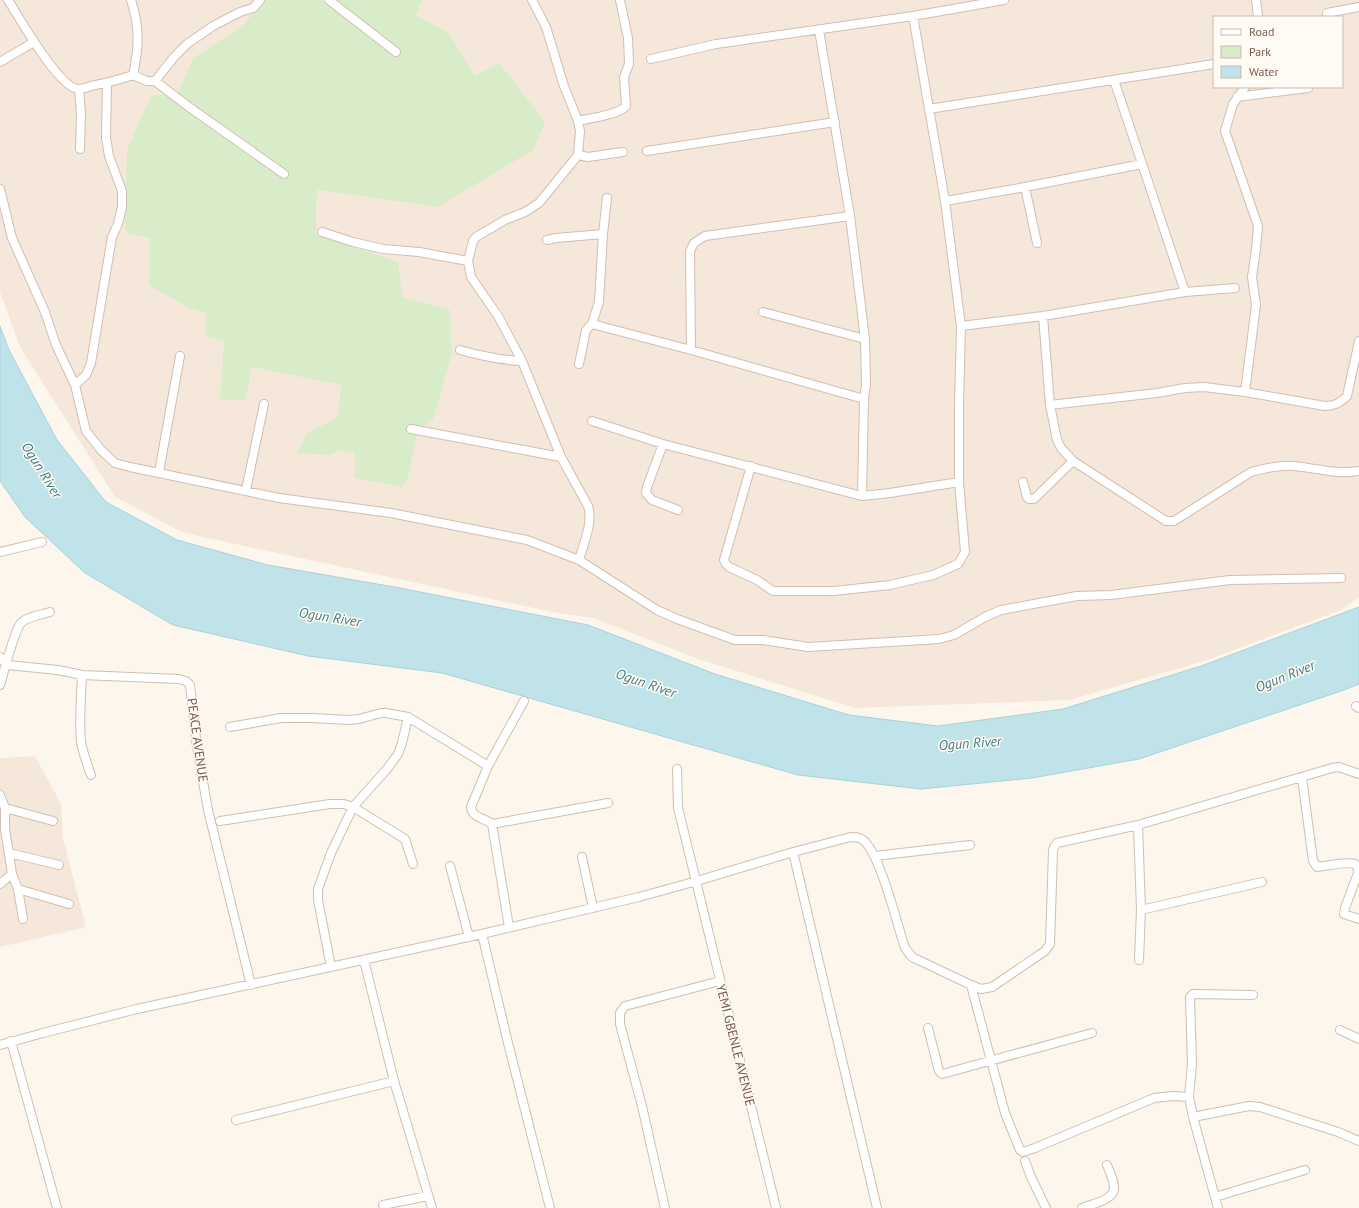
<svg xmlns="http://www.w3.org/2000/svg" width="1359" height="1208" viewBox="0 0 1359 1208" font-family="'PT Sans',sans-serif">
  <style>
    .residential { fill: #f5e8da; fill-rule: evenodd }
    .green { fill: #d8ecc9 }
    .water { fill: #bfe3e8; stroke: #a5d3da }
    .lines { fill: none; stroke-linecap: round; stroke-linejoin: round }
    .minor-casing { stroke: #d1beb0; stroke-width: 10 }
    .minor { stroke: #fff; stroke-width: 8 }
    .labels { text-anchor: middle; stroke-width: 3; stroke-linejoin: round; paint-order: stroke }
    .street-label { font-size: 13px; fill: #7a5c4d; stroke: #fffaf3 }
    .water-label { font-size: 14px; font-style: italic; fill: #437c86; stroke: #fffaf3 }
  </style>
  <rect width="100%" height="100%" fill="#fdf6ec"/>
  <path class="residential" d="M0 0H263L243 25 193 58 178 92 150 238 189 308 206 315 224 341 252 367 342 385 339 417 307 433 339 450 355 453 408 477 418 431 434 418 452 354 450 310 403 297 398 262 316 234 317 190 438 207 500 66 499 64 475 76 449 33 416 15 422 0H1359V597L1341 610 1204 661 1069 700 855 708 698 659 593 618 557 613 184 533 115 497 20 347 0 292ZM1214 17H1342V87H1214Z
    M35 756 61 804 63 838 86 927 0 947V758Z"/>
  <path class="green" d="M263 0H422L416 15 449 33 475 76 499 63 545 122 533 150 438 207 317 190 316 234 398 262 403 297 450 310 452 354 434 418 418 431 408 477 402 487 355 478V453L339 450 331 455 297 453 307 433 338 417 341 385 252 367 245 401 220 399 224 341 206 336V314L189 308 149 285 150 238 125 233 127 150 151 96 178 92 193 58 243 25Z"/>
  <path class="water" d="M0 326 9 350 57 440 106 502 177 540 268 565 400 588 588 625 715 674 849 715 938 726 1063 709 1201 666 1359 607V684L1344 690 1139 759 1032 778 921 789 798 775 442 673 308 656 173 625 85 573 25 517 0 481Z"/>
  <g class="lines">
    <g class="minor-casing">
      <path id="minor" d="M8 0C19 17 59 89 79 89 83 89 88 87 91 86 106 83 119 80 133 75 139 47 140 28 131 0
        M329 0 396 52
        M532 0 546 27 564 86 578 121 580 131 578 155 539 203 525 212 505 220 476 237 473 241 468 261 471 277 498 316 522 361 561 457 588 506C593 524 584 542 579 560
        M1256 0 1258 17
        M1327 13 1359 7
        M819 30 850 216 865 339 866 385 864 399 862 496
        M651 59 716 44 913 16 1004 0
        M0 62 34 42
        M133 75 147 81H155L174 57 187 44 213 26 240 12 253 8 260 0
        M1114 80 1185 292
        M155 81 189 107 284 174
        M79 89 81 114 80 149
        M1237 97 1308 88
        M929 109 1214 64
        M578 121C590 118 619 115 626 106L624 77 629 64 628 38 620 0
        M647 151 835 122
        M578 155 588 157 623 152
        M1025 187 1037 243
        M0 189 12 238 45 312 56 345 75 385 86 431 101 450 115 463 130 467 279 498 391 513 527 540 579 560 657 610 677 619 735 640H763L808 647 939 639 954 635 985 617 1001 610 1077 596 1111 595 1230 580 1341 578
        M945 201 1025 187 1142 164
        M322 232 353 242 383 249 419 252 468 261
        M547 240 556 238 603 234
        M763 312 865 339
        M1043 316 1050 405 1057 440 1061 448 1073 461 1166 521H1174L1251 472C1265 468 1279 465 1294 466 1316 468 1337 475 1359 471
        M592 324 691 350 864 399
        M961 326 1043 316 1185 292 1235 288
        M460 350C481 356 500 360 522 361
        M691 350 690 251 694 243 705 236 850 216
        M579 364 586 330 592 324 599 302 603 234 607 198
        M75 385 86 375 91 363 112 237 118 224 122 207V191L109 156 106 138 107 83
        M1245 392 1256 305 1252 277 1256 249 1258 226 1225 131 1233 104 1245 87
        M1050 405 1157 393 1185 388 1204 387 1245 392 1325 406C1335 406 1341 403 1347 396L1359 341
        M592 421 663 444 862 496 890 493 959 482
        M411 429 561 457
        M663 444 647 487 646 493 652 500 678 510
        M751 466 724 560 726 564 729 567 757 580 773 591H834L890 585 933 575 958 564 965 552 959 482V405L961 326 945 201 913 16
        M159 472 180 356
        M1023 482 1027 497 1029 499H1034L1073 461
        M246 490 264 404
        M0 552 42 542
        M0 657 7 665 58 670 82 675 179 679 186 681 190 685 197 747 208 810 251 985
        M82 675C81 697 79 720 81 742 83 753 87 764 91 775
        M0 685C4 672 14 631 21 623 28 616 41 615 50 612
        M1356 706 1359 708
        M230 727 281 718H312L348 720 359 719 381 713H386L408 717 488 766
        M677 769 678 808 682 824 776 1208
        M1302 778 1313 861 1317 867C1326 866 1347 861 1355 864 1358 866 1358 869 1358 873L1345 908 1344 914 1359 919
        M0 795 5 808V829L12 874 18 889 23 919
        M5 808 53 821
        M220 821 330 804H344L353 807 405 839 413 864
        M492 824 608 803
        M1138 825 1141 910 1139 960
        M793 852 851 837C856 837 859 837 863 840 880 853 897 924 905 948L912 957 971 985 981 989 992 987 1045 951 1050 944 1053 851 1054 847 1057 843 1138 825 1332 768 1339 767 1359 774
        M9 853 59 865
        M875 856 970 845
        M582 857 593 908
        M450 866 469 937
        M0 884 12 874
        M18 889 69 904
        M1141 910 1262 882
        M509 927 492 824C485 818 472 818 471 807L488 766 524 701
        M482 934 508 1043 550 1208
        M364 960 394 1081 432 1208
        M331 967 318 900V889L331 853 353 807 387 769 398 754 402 743 408 717
        M971 985 1005 1113 1020 1150 1023 1152 1035 1148 1154 1098 1173 1096 1189 1097
        M928 1028 939 1071 942 1074 1092 1033
        M1340 1030 1359 1039
        M11 1041 57 1208
        M0 1045 43 1033 137 1009 482 934 639 897 697 881 793 852 877 1208
        M1193 1117 1249 1106 1260 1107 1338 1132 1359 1141
        M236 1120 394 1081
        M1025 1161 1031 1177 1046 1208
        M1215 1197 1305 1170
        M383 1205 428 1196
        M665 1208 642 1106 620 1024V1013L625 1006 720 981
        M1082 1208C1092 1204 1116 1200 1114 1186 1113 1179 1110 1172 1107 1165
        M1218 1208 1193 1117 1189 1097 1192 1064 1190 997 1193 994 1253 995"/>
    </g>
    <use href="#minor" class="minor"/>
  </g>
  <g class="labels">
    <g class="street-label">
      <text transform="translate(198 740) rotate(82)" y="5">PEACE AVENUE</text>
      <text transform="translate(736 1045) rotate(76)" y="5">YEMI GBENLE AVENUE</text>
    </g>
    <g class="water-label">
      <text transform="translate(42 470) rotate(58)" y="5">Ogun River</text>
      <text transform="translate(330 617) rotate(9)" y="5">Ogun River</text>
      <text transform="translate(1285 676) rotate(-22)" y="5">Ogun River</text>
      <text transform="translate(646 683) rotate(19)" y="5">Ogun River</text>
      <text transform="translate(970 743) rotate(-4)" y="5">Ogun River</text>
    </g>
  </g>
  <rect x="1213" y="16" width="130" height="72" fill="#fffaf3" stroke="#cabbb1"/>
  <rect x="1221" y="29" width="20" height="6" fill="#ffffff" stroke="#cabbb1"/>
  <text x="1249" y="36" font-size="12" fill="#7a5c4d">Road</text>
  <rect x="1221" y="46" width="20" height="12" fill="#d8ecc9" stroke="#cabbb1"/>
  <text x="1249" y="56" font-size="12" fill="#7a5c4d">Park</text>
  <rect x="1221" y="66" width="20" height="12" fill="#bfe3e8" stroke="#cabbb1"/>
  <text x="1249" y="76" font-size="12" fill="#7a5c4d">Water</text>
</svg>
